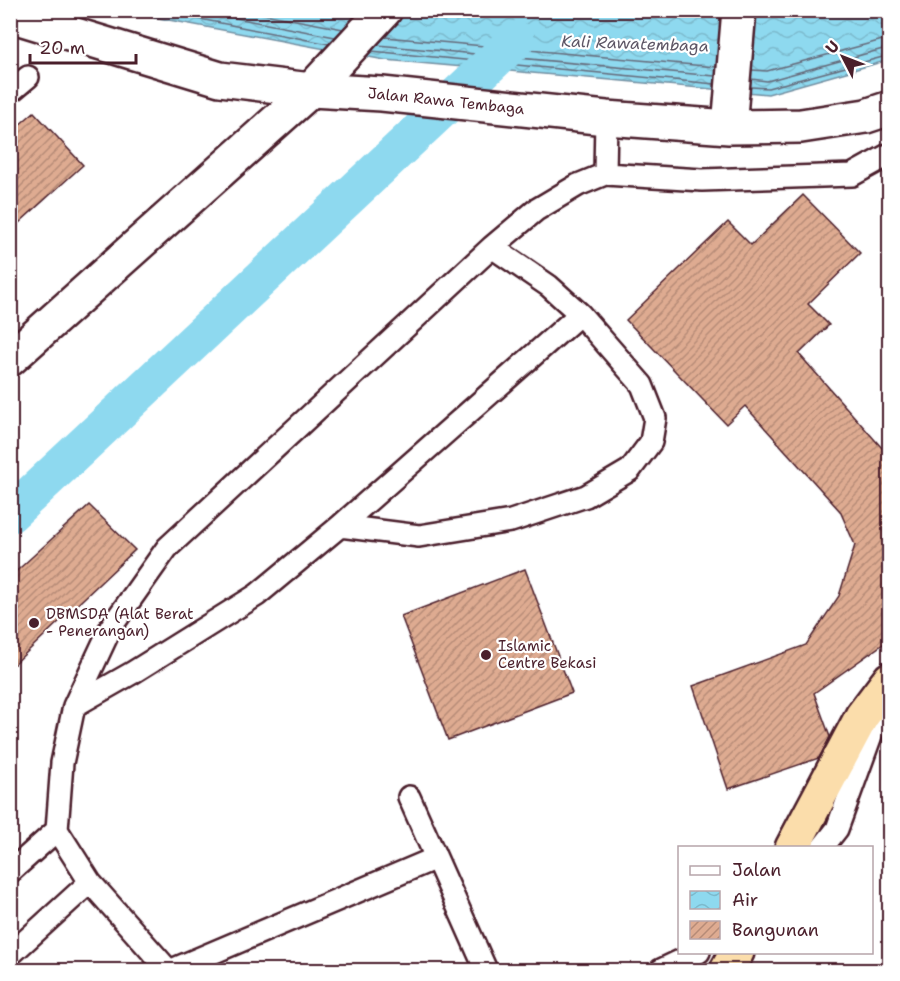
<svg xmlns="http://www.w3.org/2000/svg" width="900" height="981" viewBox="0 0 900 981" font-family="'Shantell Sans',sans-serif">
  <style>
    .water { fill: url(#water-waves); stroke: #738fa1; stroke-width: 1.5 }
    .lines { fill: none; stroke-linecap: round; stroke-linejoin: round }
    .shore { stroke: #656979; stroke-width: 1.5 }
    .canal { stroke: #8ed9ef; stroke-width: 38 }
    .building { fill: url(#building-hatch); stroke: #4a1f2b; stroke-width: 1.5 }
    .service-casing { stroke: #4a1f2b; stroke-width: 26 }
    .minor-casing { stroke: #4a1f2b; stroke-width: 38 }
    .tertiary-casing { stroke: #4a1f2b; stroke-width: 38 }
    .motorway-casing { stroke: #4a1f2b; stroke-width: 38 }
    .service { stroke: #fff; stroke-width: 21 }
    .minor { stroke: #fff; stroke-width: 33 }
    .tertiary { stroke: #fff; stroke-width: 33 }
    .motorway { stroke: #fbddab; stroke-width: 33 }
    .poi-dot { fill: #4a1f2b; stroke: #fff; stroke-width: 2 }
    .labels { text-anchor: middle; stroke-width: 4.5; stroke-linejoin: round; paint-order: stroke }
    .street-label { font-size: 15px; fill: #4a1f2b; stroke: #fff }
    .poi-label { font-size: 15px; fill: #4a1f2b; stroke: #fff; text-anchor: start }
    .water-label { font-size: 16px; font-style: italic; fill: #5e5766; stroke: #fff }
  </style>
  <defs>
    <pattern id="water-waves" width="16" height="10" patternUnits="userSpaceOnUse" patternTransform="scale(1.5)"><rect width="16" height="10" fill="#8ed9ef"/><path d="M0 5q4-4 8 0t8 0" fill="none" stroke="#7cbacd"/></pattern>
    <pattern id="building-hatch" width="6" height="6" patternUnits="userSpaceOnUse" patternTransform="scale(1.5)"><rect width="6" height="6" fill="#deab91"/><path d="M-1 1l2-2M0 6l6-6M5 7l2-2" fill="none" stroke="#b68b77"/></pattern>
  </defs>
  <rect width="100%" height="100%" fill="#fff"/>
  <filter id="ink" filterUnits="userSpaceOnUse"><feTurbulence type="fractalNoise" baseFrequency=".0167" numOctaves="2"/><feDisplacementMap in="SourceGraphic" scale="12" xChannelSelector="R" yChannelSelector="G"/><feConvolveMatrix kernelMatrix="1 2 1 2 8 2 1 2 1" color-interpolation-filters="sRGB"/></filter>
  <g filter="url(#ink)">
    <path class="water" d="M120 11H889V60L768 94 385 60Z"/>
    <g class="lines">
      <path class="shore" d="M153 10 329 44
        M194 10 335 37
        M243 10 343 29
        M385 37 716 67
        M377 45 715 76
        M371 51 715 84
        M752 70 767 71 890 38
        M751 79 767 81 890 47
        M751 87 768 88 890 55"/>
      <path class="canal" d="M10 514 516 40"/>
    </g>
    <path class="building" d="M34 112 83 165 10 231V133Z
      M803 195 860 253 808 304 829 325 799 354 890 457V639L814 693 830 737 819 758 728 789 693 686 806 645 839 596 855 545 840 511 745 406 726 424 626 320 728 222 751 245Z
      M89 505 135 550 10 668V577Z
      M525 569 572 693 448 740 401 616Z"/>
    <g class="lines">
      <g class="service-casing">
        <path id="service" d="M10 92 28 77
          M605 174 606 118
          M492 247 536 210 578 185 605 174 702 180 852 175 890 154
          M74 706 132 673 257 595 340 526 580 314
          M409 797 486 970
          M822 848 837 829 882 705
          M10 872 57 830
          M10 955 90 882
          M168 970 90 882 57 830 62 763 74 706 111 627 167 548 492 247 549 286 580 314 642 385 655 418 651 442 630 470 586 496 511 521 419 536 340 526
          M172 970 436 858
          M661 970 699 952"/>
      </g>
      <g class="minor-casing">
        <path id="minor" d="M10 359 311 90 385 10"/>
      </g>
      <g class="tertiary-casing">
        <path id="tertiary" d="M10 15 220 79 311 90 382 94 606 118 729 127 801 126 866 116 890 108
          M729 127 739 10"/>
      </g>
      <g class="motorway-casing">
        <path id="motorway" d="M792 848 862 716 890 679
          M727 970 737 952"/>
      </g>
      <use href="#service" class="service"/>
      <use href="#minor" class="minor"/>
      <use href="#tertiary" class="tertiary"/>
      <use href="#motorway" class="motorway"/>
    </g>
  </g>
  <g class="poi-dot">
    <circle cx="34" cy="623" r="6"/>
    <circle cx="486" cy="655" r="6"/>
  </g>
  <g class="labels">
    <g class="street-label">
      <text transform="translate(446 101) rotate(6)" y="5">Jalan Rawa Tembaga</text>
    </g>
    <g class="poi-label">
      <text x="46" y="619">DBMSDA (Alat Berat<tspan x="46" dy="17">- Penerangan)</tspan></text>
      <text x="498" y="651">Islamic<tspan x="498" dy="17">Centre Bekasi</tspan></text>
    </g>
    <g class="water-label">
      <text transform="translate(635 43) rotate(2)" y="6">Kali Rawatembaga</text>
    </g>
  </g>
  <rect width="900" height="981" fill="none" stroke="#fff" stroke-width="36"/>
  <rect x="18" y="18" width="864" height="945" fill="none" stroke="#4a1f2b" stroke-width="2" filter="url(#ink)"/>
  <rect x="678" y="846" width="195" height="108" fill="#ffffff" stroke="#b7a5aa" stroke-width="1.5"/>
  <rect x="690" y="866" width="30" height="9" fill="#ffffff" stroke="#b7a5aa" stroke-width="1.5"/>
  <text x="732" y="876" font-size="18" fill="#4a1f2b">Jalan</text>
  <rect x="690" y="891" width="30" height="18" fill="url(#water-waves)" stroke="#b7a5aa" stroke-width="1.5"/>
  <text x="732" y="906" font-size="18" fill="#4a1f2b">Air</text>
  <rect x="690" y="921" width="30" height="18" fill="url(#building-hatch)" stroke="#b7a5aa" stroke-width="1.5"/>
  <text x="732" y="936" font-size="18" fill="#4a1f2b">Bangunan</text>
  <g transform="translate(843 57) rotate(312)" stroke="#ffffff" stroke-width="4.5" paint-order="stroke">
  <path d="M0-4.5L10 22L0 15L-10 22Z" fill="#4a1f2b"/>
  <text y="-9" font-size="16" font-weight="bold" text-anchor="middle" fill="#4a1f2b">U</text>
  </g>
  <path d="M30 54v9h106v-9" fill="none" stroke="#4a1f2b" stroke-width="3"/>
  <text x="39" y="54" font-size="18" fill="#4a1f2b" stroke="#ffffff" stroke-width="4.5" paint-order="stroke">20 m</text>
</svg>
